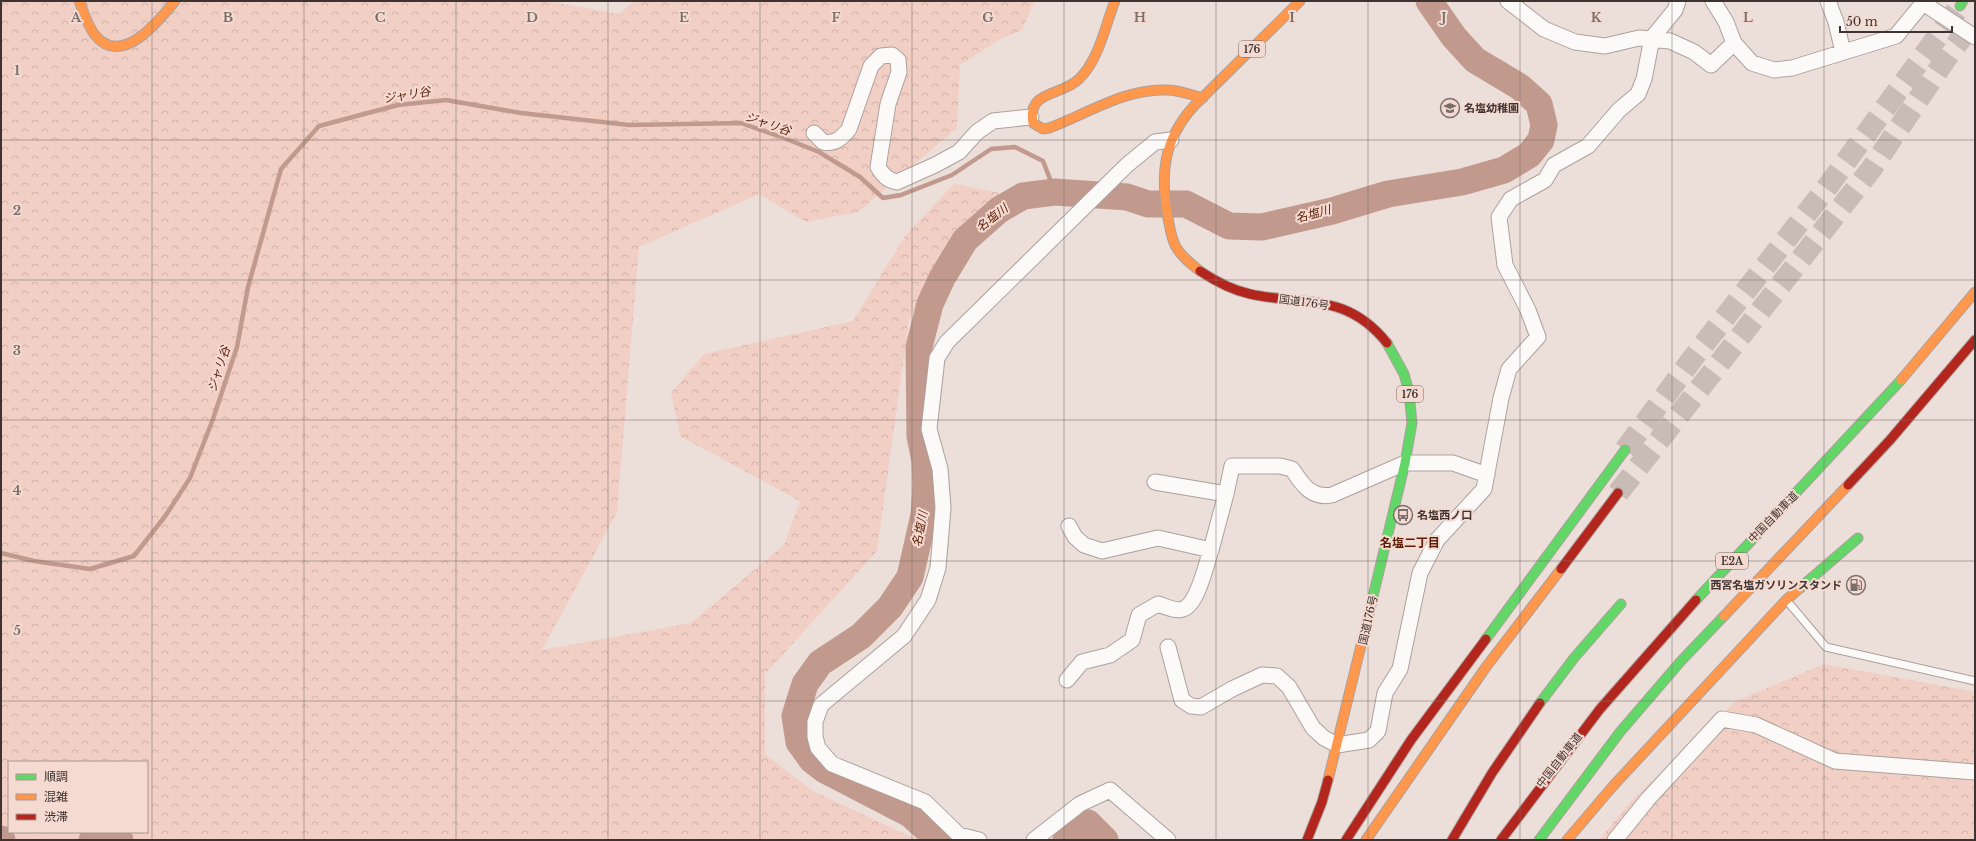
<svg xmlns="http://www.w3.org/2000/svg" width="1976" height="841" viewBox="0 0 1976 841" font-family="'Libre Baskerville','Noto Sans JP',serif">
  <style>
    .forest { fill: url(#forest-crowns); fill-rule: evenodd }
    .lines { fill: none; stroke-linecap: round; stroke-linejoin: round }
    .stream { stroke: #c1998d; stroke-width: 4.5 }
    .river { stroke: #c1998d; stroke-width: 27 }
    .highway-tunnel { stroke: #c9bcb7; stroke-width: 22; stroke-dasharray: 22 11; stroke-linecap: butt }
    .lane-casing { stroke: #aca19d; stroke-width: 9 }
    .street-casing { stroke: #aca19d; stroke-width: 17 }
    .fast-casing { stroke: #aca19d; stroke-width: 11 }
    .slow-casing { stroke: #aca19d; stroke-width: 11 }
    .jam-casing { stroke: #aca19d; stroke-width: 11 }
    .lane { stroke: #fcfaf9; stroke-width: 7 }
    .street { stroke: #fcfaf9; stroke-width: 15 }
    .fast { stroke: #63d668; stroke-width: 9 }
    .slow { stroke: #ff974d; stroke-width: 9 }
    .jam { stroke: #b3261e; stroke-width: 9 }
    .grid { fill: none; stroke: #7b6f6b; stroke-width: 1; stroke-opacity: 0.55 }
    .labels { text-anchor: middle; stroke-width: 4; stroke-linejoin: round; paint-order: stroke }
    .shield { fill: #f4dad1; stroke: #756560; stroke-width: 1 }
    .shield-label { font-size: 10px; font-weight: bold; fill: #3e3330 }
    .poi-label { font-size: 11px; font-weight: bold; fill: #3e3330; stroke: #f4dad1; text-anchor: start }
    .street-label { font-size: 11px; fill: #3e3330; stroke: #f4dad1 }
    .water-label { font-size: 12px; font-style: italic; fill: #5b1c06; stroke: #f4dad1 }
    .neighbourhood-label { font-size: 12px; font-weight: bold; fill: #5c1b04; stroke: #f4dad1 }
    .grid-label { font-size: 13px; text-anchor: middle; font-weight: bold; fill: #7b6f6b; stroke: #f4dad1; stroke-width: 4; stroke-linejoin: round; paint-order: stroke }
  </style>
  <defs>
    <pattern id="forest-crowns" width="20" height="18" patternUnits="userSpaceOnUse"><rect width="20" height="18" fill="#f1cfc4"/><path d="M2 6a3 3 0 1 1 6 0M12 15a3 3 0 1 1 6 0" fill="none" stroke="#d0b2a9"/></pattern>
  </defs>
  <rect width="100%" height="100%" fill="#ecded9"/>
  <path class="forest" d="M1 1H547L619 14 634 1H1035L1021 31 1002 38 960 65 957 128 858 212 806 222 759 194 639 247 617 512 542 650 691 623 784 545 800 501 680 436 671 393 704 354 853 321 905 236 954 184 1000 193 948 251 909 320 877 551 765 674V754L813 791 918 840H1ZM9 762H147V832H9Z
    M1824 664 1975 692V840H1599L1631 801 1736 701Z"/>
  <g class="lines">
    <path class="stream" d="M1 553 34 561 90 569 134 556 166 515 190 478 213 419 237 347 248 287 281 169 319 126 398 105 446 100 521 113 629 125 741 123 784 138 819 152 860 177 883 198 901 195 952 175 991 149 1015 147 1043 161 1055 192"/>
    <path class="river" d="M1 839 2 840
      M92 840 112 838 120 840
      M939 840 910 814 825 770 812 760 799 742 795 716 805 684 820 663 861 636 890 607 910 577 924 515 926 486 925 461 920 436 919 347 930 304 942 278 965 240 999 210 1023 196 1055 192 1127 197 1148 204H1186L1229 226 1262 227 1332 211 1388 194 1462 182 1504 170 1529 155 1541 140 1544 125 1539 104 1520 87 1475 60 1454 37 1429 1
      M1066 840 1088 823 1105 840"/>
    <path class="highway-tunnel" d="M1625 450 1693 358 1825 190 1960 6
      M1618 493 1872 168 1945 60 1975 20"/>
    <g class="lane-casing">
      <path id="lane" d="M1788 602 1826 647 1975 681"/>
    </g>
    <g class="street-casing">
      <path id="street" d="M1508 1 1544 29 1575 42 1605 46 1639 38 1670 41 1694 52 1711 65 1734 43 1752 63 1774 70 1792 68 1896 36 1923 3 1975 37
        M1713 1 1726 22 1734 43
        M1828 1 1836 22 1843 52
        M814 133 823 142C835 144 841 139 849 129L871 66 881 56 892 55 898 60 899 72 888 104 878 167C883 175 887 180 897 182L935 165 959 152 977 132 993 121 1031 117
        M1155 482 1226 494 1232 466H1280L1292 469C1302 484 1311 499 1332 495L1405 463H1453L1487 475
        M1069 526 1075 537 1084 545 1102 551 1158 538 1211 550 1226 494
        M1168 647 1182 700 1191 706 1201 707 1232 689 1262 675 1277 676 1289 687 1313 728 1324 738 1337 745 1369 740 1378 731 1385 693 1400 669 1420 573 1437 540 1484 489 1501 398 1509 369 1538 337 1528 310 1505 265 1499 217 1511 199 1545 180 1554 165 1588 146 1619 110 1638 94 1644 79 1652 38 1675 10 1678 1
        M1067 680 1082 662 1110 655 1132 640 1139 615 1158 604C1165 606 1175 612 1183 609 1198 604 1206 564 1211 550
        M979 840 959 835 925 802 832 764 818 748 815 737V722L821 705 904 636 928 600 938 568 943 508 940 469 929 429 937 358 947 342 1127 165 1155 142 1171 140
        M1034 840 1080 804 1110 790 1168 840
        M1615 840 1648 799 1722 719 1756 725 1835 761 1975 772"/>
    </g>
    <g class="fast-casing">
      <path id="fast" d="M1960 6 1963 1
        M1800 588 1858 538
        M1696 600 1901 380
        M1369 613 1405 463 1412 423 1409 392 1404 374 1387 343
        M1486 639 1625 450
        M1540 703 1574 658 1621 604
        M1539 840 1620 732 1681 661 1724 616"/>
    </g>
    <g class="slow-casing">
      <path id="slow" d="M79 1C84 12 87 25 95 35 121 68 158 22 175 1
        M1115 1C1105 26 1099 60 1079 79 1060 97 1027 90 1033 123L1043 129 1049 128C1087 114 1125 88 1167 90 1179 90 1191 95 1203 98
        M1200 271C1191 264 1182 257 1176 247 1171 238 1170 228 1168 218 1160 174 1163 140 1194 106L1300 1
        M1901 380 1975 292
        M1724 616 1848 485
        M1328 780 1369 613
        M1366 840 1486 667 1561 569
        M1567 840 1613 786 1786 600 1800 588"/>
    </g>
    <g class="jam-casing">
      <path id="jam" d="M1200 271C1215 281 1232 290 1250 294 1305 306 1346 292 1387 343
        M1848 485 1890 440 1975 340
        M1561 569 1618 493
        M1307 840 1322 802 1328 780
        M1346 840 1411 740 1486 639
        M1452 840 1492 773 1540 703
        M1501 840 1600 709 1696 600"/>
    </g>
    <use href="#lane" class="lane"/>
    <use href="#street" class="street"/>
    <use href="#fast" class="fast"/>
    <use href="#slow" class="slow"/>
    <use href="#jam" class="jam"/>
  </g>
  <path class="grid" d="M152 1V840M304 1V840M456 1V840M608 1V840M760 1V840M912 1V840M1064 1V840M1216 1V840M1368 1V840M1520 1V840M1672 1V840M1824 1V840M1 140H1975M1 280H1975M1 420H1975M1 561H1975M1 701H1975"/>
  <defs>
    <g id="school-ring" transform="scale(1)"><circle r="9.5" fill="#f4dad1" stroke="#7b6f6b" stroke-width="1.5"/><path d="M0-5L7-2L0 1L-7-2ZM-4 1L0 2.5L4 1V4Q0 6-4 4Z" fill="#7b6f6b"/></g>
    <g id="bus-ring" transform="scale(1)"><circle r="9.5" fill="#f4dad1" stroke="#7b6f6b" stroke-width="1.5"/><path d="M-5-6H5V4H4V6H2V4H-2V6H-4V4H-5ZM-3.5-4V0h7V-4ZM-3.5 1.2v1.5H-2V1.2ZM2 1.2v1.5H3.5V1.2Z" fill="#7b6f6b"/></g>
    <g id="fuel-ring" transform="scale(1)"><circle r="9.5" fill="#f4dad1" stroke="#7b6f6b" stroke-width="1.5"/><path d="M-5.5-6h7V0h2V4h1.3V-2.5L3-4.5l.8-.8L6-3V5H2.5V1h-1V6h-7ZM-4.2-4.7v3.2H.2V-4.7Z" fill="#7b6f6b"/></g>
  </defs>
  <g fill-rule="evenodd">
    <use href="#school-ring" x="1450" y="108"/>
    <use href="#bus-ring" x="1403" y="515"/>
    <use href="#fuel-ring" x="1856" y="585"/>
  </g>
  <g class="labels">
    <g class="shield">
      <rect x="1239" y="41" width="26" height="16" rx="3"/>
      <rect x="1397" y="386" width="26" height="16" rx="3"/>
      <rect x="1716" y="553" width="32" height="16" rx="3"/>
    </g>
    <g class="shield-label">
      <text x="1252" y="53">176</text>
      <text x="1410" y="398">176</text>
      <text x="1732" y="565">E2A</text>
    </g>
    <g class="poi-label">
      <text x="1464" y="112">名塩幼稚園</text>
      <text x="1417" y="519">名塩西ノ口</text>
      <text x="1842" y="589" text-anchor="end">西宮名塩ガソリンスタンド</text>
    </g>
    <g class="street-label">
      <text transform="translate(1304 302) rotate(8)" y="4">国道176号</text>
      <text transform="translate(1773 517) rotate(-46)" y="4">中国自動車道</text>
      <text transform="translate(1368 620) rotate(-77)" y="4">国道176号</text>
      <text transform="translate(1559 760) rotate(-52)" y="4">中国自動車道</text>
    </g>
    <g class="water-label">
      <text transform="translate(407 95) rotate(-9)" y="4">ジャリ谷</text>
      <text transform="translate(768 124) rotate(19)" y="4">ジャリ谷</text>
      <text transform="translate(1313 214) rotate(-15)" y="4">名塩川</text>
      <text transform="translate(992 218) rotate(-38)" y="4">名塩川</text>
      <text transform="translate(219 369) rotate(-72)" y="4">ジャリ谷</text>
      <text transform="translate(920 529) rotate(-79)" y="4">名塩川</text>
    </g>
    <g class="neighbourhood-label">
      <text x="1410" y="547">名塩二丁目</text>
    </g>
  </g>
  <g class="grid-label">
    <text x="76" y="22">A</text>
    <text x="228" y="22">B</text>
    <text x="380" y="22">C</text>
    <text x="532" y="22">D</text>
    <text x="684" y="22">E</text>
    <text x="836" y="22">F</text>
    <text x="988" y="22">G</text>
    <text x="1140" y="22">H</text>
    <text x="1292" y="22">I</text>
    <text x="1444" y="22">J</text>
    <text x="1596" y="22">K</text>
    <text x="1748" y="22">L</text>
    <text x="17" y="75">1</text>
    <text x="17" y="215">2</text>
    <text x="17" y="355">3</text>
    <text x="17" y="495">4</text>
    <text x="17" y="635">5</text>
  </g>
  <rect width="1976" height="841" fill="none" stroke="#3e3330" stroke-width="4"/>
  <rect x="8" y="761" width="140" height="72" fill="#f4dad1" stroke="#ab9791"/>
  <rect x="16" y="774" width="20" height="6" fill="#63d668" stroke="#ab9791"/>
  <text x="44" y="781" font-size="12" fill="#3e3330">順調</text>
  <rect x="16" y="794" width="20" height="6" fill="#ff974d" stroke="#ab9791"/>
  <text x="44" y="801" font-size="12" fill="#3e3330">混雑</text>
  <rect x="16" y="814" width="20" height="6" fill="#b3261e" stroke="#ab9791"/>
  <text x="44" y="821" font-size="12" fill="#3e3330">渋滞</text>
  <path d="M1840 26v6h112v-6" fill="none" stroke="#3e3330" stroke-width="2"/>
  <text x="1846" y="26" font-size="12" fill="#3e3330" stroke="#f4dad1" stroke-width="3" paint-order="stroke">50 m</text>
</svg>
